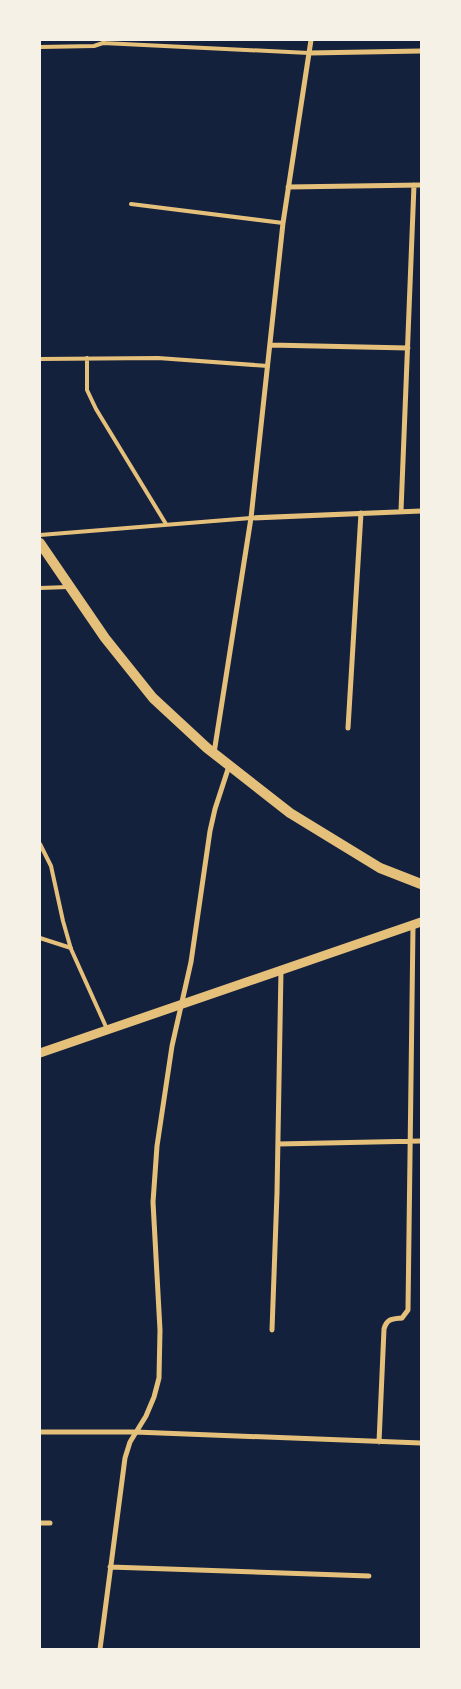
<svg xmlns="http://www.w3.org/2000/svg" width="461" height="1689" viewBox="0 0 461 1689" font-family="Bitter,serif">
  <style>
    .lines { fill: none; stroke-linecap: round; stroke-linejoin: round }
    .service { stroke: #e5c07b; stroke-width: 4 }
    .minor { stroke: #e5c07b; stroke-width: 5 }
    .tertiary { stroke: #e5c07b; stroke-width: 9 }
    .secondary { stroke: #e5c07b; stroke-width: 10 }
  </style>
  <rect width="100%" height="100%" fill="#14213d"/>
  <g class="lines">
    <path class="service" d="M103 43 309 53
      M40 47 94 46 103 43 104 40
      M131 204 283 223
      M87 358V390L96 409 166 524
      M40 359 158 358 268 366
      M40 535 251 518
      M40 588 68 587
      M40 844 51 866 63 921 71 949 107 1029
      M40 938 71 948"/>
    <path class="minor" d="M309 53 421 51
      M288 187 421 185
      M270 345 408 348
      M401 511 414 185
      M251 518 421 511
      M348 728 361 513
      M214 753 251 518 283 223 311 40
      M278 1144 421 1141
      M272 1330 277 1193 281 970
      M40 1432H135L421 1443
      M379 1442 384 1329C387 1318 393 1319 402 1318L408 1310 413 926
      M40 1523H50
      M110 1567 369 1576
      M100 1649 125 1458 130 1442 146 1416 154 1397 159 1378 160 1330 153 1202 157 1146 172 1046 191 962 210 831 215 809 229 766"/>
    <path class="tertiary" d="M40 1053 421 922"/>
    <path class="secondary" d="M40 543 105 638 153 698 207 748 290 813 380 868 421 884"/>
  </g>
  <rect width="461" height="1689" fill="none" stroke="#f6f1e7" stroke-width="82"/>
</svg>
